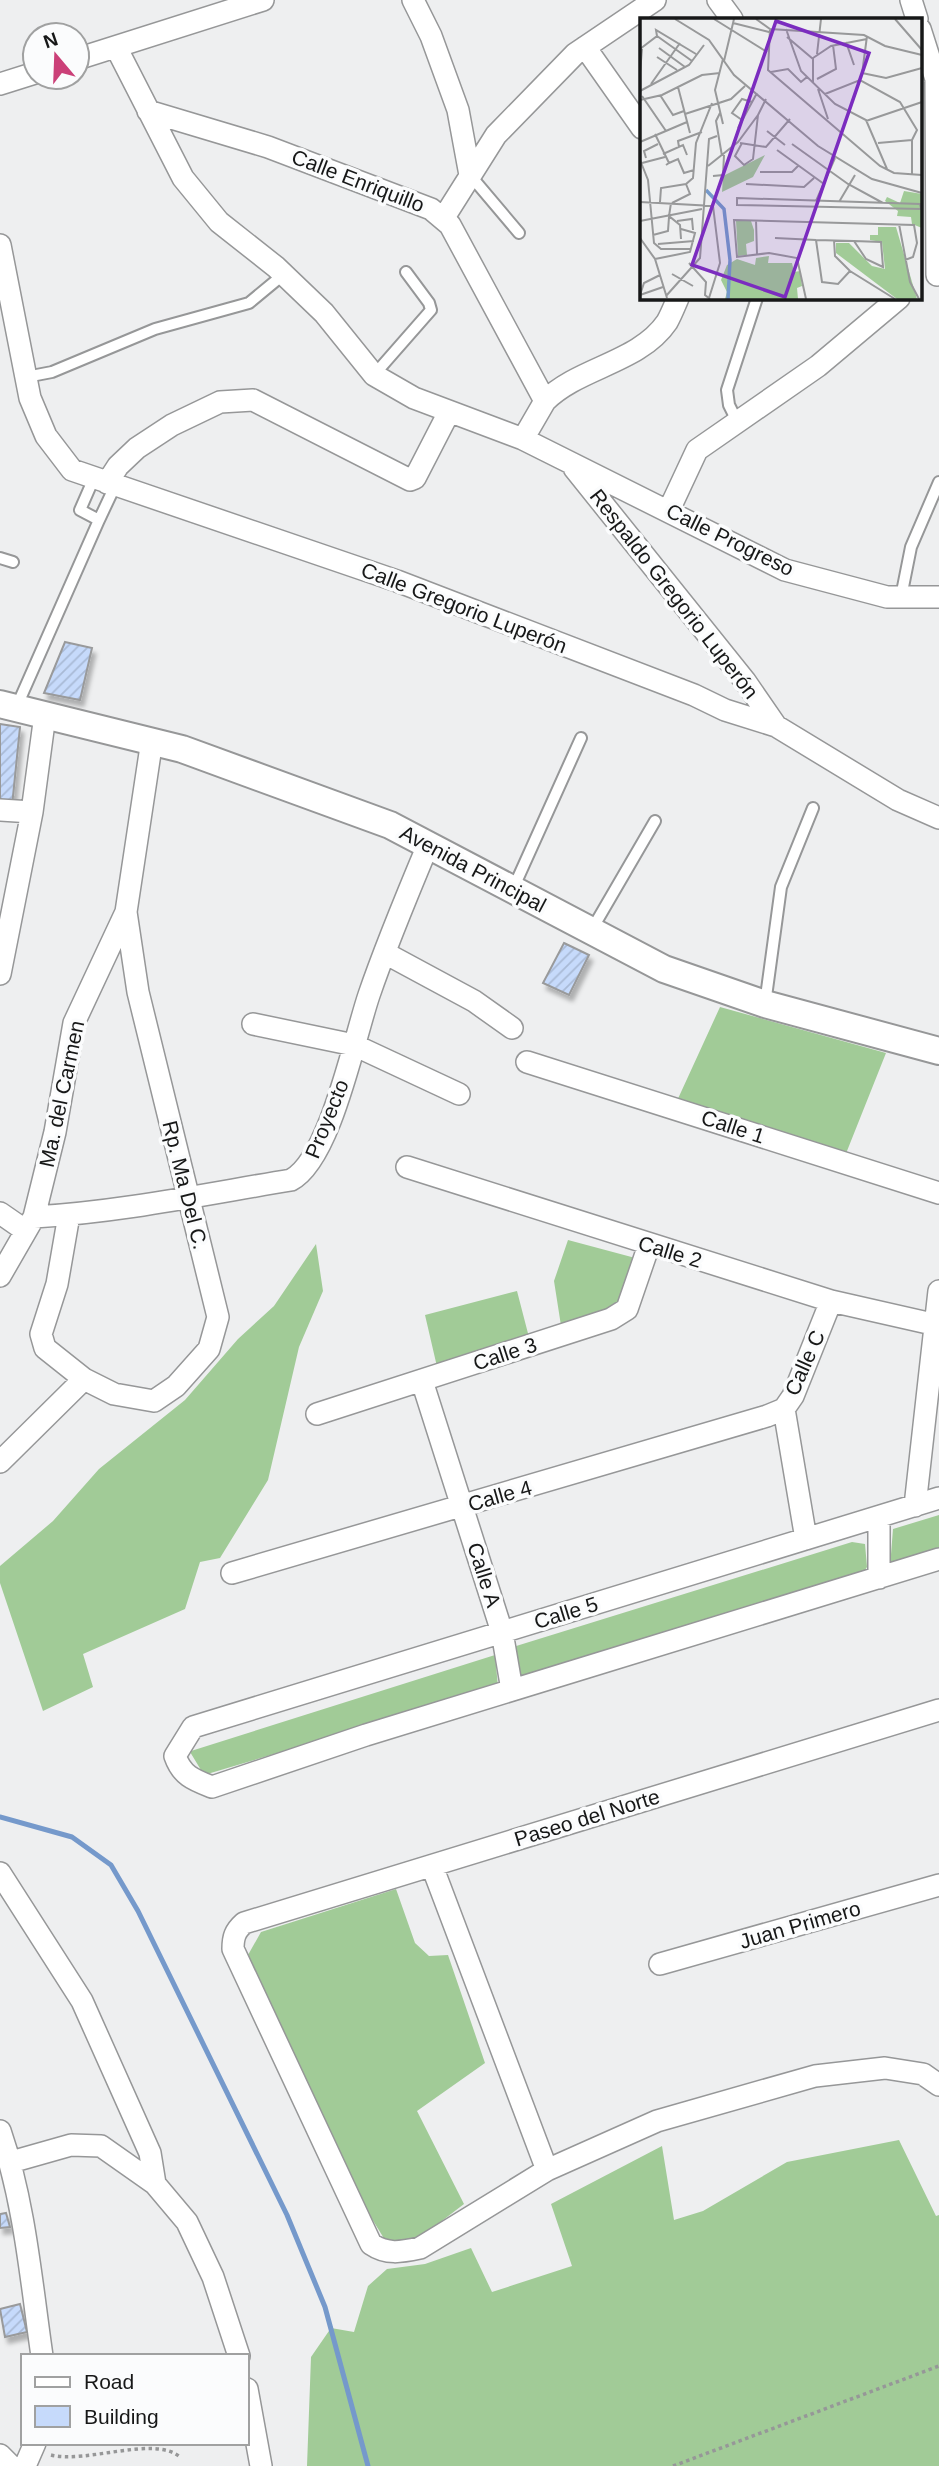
<svg xmlns="http://www.w3.org/2000/svg" width="939" height="2466" viewBox="0 0 939 2466" font-family="Helvetica,sans-serif">
  <style>
    .grass { fill: #a1cb97 }
    .lines { fill: none; stroke-linecap: round; stroke-linejoin: round }
    .stream { stroke: #7599cb; stroke-width: 5 }
    .building { fill: url(#building-hatch); stroke: #999a9b; stroke-width: 2; filter: url(#shadow) }
    .service-casing { stroke: #969798; stroke-width: 14 }
    .minor-casing { stroke: #969798; stroke-width: 24 }
    .tertiary-casing { stroke: #969798; stroke-width: 30 }
    .path { stroke: #969798; stroke-width: 3.5; stroke-dasharray: 3.5 3.5; stroke-linecap: butt }
    .service { stroke: #fff; stroke-width: 10 }
    .minor { stroke: #fff; stroke-width: 21 }
    .tertiary { stroke: #fff; stroke-width: 26 }
    .labels { text-anchor: middle; stroke-width: 7; stroke-linejoin: round; paint-order: stroke }
    .street-label { font-size: 21px; fill: #171818; stroke: #fbfcfd }
    .inset-river { fill: none; stroke: #7599cb; stroke-width: 3.5 }
    .inset-road { fill: none; stroke: #98999a; stroke-width: 2 }
    .view { fill: #7b2cbf; fill-opacity: 0.15; stroke: #7b2cbf; stroke-width: 3.5 }
    .inset-edge { fill: none; stroke: #171818; stroke-width: 3.5 }
  </style>
  <defs>
    <pattern id="building-hatch" width="6" height="6" patternUnits="userSpaceOnUse" patternTransform="scale(1.75)"><rect width="6" height="6" fill="#c6dafb"/><path d="M-1 1l2-2M0 6l6-6M5 7l2-2" fill="none" stroke="#a9bad6"/></pattern>
    <filter id="shadow"><feDropShadow dx="3.5" dy="6" stdDeviation="2" flood-color="#0004"/></filter>
  </defs>
  <rect width="100%" height="100%" fill="#eeeff0"/>
  <path class="grass" d="M720 1007 886 1053 845 1156 676 1103Z
    M568 1240 639 1259 625 1310 562 1332 554 1281Z
    M316 1244 323 1291 299 1347 268 1480 220 1558 200 1562 185 1609 83 1654 93 1687 43 1711 0 1583V1566L53 1521 99 1469 185 1400 238 1339 274 1306Z
    M517 1291 531 1345 438 1371 425 1315Z
    M939 1515V1552L890 1567 893 1529Z
    M852 1542 865 1544 867 1567 861 1576 521 1687 513 1647Z
    M495 1655 498 1687 204 1775 184 1742 191 1751Z
    M396 1889 415 1943 429 1956 448 1955 485 2063 417 2111 464 2204 417 2240H385L335 2159 248 1955 261 1932Z
    M899 2140 936 2216 939 2215V2466H307L311 2357 331 2328 354 2332 368 2286 387 2269 425 2264 471 2248 492 2292 572 2266 551 2204 662 2146 674 2220 703 2211 787 2162Z"/>
  <g class="lines">
    <path class="stream" d="M0 1817 72 1837 111 1865 138 1911 287 2215 325 2307 368 2466"/>
  </g>
  <path class="building" d="M65 642 92 648 80 700 44 693Z
    M0 724 20 727 12 806 0 804Z
    M564 943 589 955 569 995 543 983Z
    M6 2213 10 2227 0 2228V2214Z
    M20 2304 27 2332 5 2337 0 2309Z"/>
  <g class="lines">
    <g class="service-casing">
      <path id="service" d="M470 175 519 233
        M374 375 431 310 429 303 406 272
        M26 377 52 372 155 329 249 303 284 274
        M737 421 729 405 727 390 757 298
        M99 520 115 486
        M0 558 13 562
        M901 597 911 547 939 482
        M16 708 99 520 80 510 94 478
        M513 889 581 738
        M591 931 655 821
        M765 1004 781 887 813 808"/>
    </g>
    <g class="minor-casing">
      <path id="minor" d="M413 0 431 36 458 110 470 175
        M718 0 732 19
        M911 0 917 19
        M920 29 936 79 937 275
        M116 47 183 178 219 222 276 267 324 313 374 375 414 398 523 439 785 570 887 597H939
        M585 47 642 128
        M77 59 263 0
        M0 84 35 73
        M148 111 268 147 431 209 450 225 545 401 523 439
        M443 219 496 135 575 54 655 0
        M0 245 30 398 46 436 72 470 397 581 694 695 725 710 776 726 898 800 939 818
        M545 401C579 367 639 363 667 322 671 315 675 305 678 298
        M574 468 745 681 776 726
        M107 483 118 466 137 448 172 425 220 402 253 400 410 480 415 478 449 412
        M669 510 697 450 818 366 899 298
        M0 810 32 812
        M385 953 474 1001 512 1028
        M0 974 32 812 45 715
        M253 1024 354 1045 459 1094
        M527 1062 939 1193
        M407 1167 831 1301 937 1325
        M0 1213 26 1231
        M69 1215 57 1284 41 1334 45 1348 84 1379 114 1394 154 1401 176 1386 209 1349 218 1317 138 992 126 912 152 740
        M34 1217C120 1212 206 1194 291 1180 330 1160 354 1039 369 995 386 945 407 895 428 845
        M0 1276 34 1217 55 1132 74 1023 126 912
        M422 1381 502 1632 512 1690
        M784 1409 806 1539
        M317 1414 611 1319 627 1309 649 1245
        M0 1462 84 1379
        M939 1498 193 1727 175 1756C182 1776 194 1780 212 1787L366 1735 939 1559
        M915 1506 939 1291
        M232 1573 767 1416 784 1409 793 1396 831 1301
        M879 1578V1517
        M939 1710 244 1923C235 1931 233 1937 233 1949L371 2244C387 2255 401 2252 420 2248L547 2170 657 2121 815 2076 885 2068 923 2074 939 2085
        M432 1866 547 2170
        M0 1873 82 2001 150 2153 155 2184 187 2222 213 2277 239 2356
        M660 1964 939 1885
        M0 2131C25 2204 31 2280 42 2356
        M11 2162 71 2145 101 2146 155 2184
        M247 2389 261 2466
        M0 2455 11 2466
        M25 2466 35 2443"/>
    </g>
    <g class="tertiary-casing">
      <path id="tertiary" d="M0 704 182 749 390 825 664 969 765 1004 939 1051"/>
    </g>
    <path class="path" d="M51 2455C86 2464 154 2435 180 2457
      M673 2466 939 2366"/>
    <use href="#service" class="service"/>
    <use href="#minor" class="minor"/>
    <use href="#tertiary" class="tertiary"/>
  </g>
  <g class="labels">
    <g class="street-label">
      <text transform="translate(358 181) rotate(21)" y="7">Calle Enriquillo</text>
      <text transform="translate(730 540) rotate(26)" y="7">Calle Progreso</text>
      <text transform="translate(674 594) rotate(52)" y="7">Respaldo Gregorio Luperón</text>
      <text transform="translate(464 608) rotate(21)" y="7">Calle Gregorio Luperón</text>
      <text transform="translate(473 869) rotate(28)" y="7">Avenida Principal</text>
      <text transform="translate(62 1094) rotate(-78)" y="7">Ma. del Carmen</text>
      <text transform="translate(327 1119) rotate(-68)" y="7">Proyecto</text>
      <text transform="translate(733 1127) rotate(18)" y="7">Calle 1</text>
      <text transform="translate(185 1185) rotate(76)" y="7">Rp. Ma Del C.</text>
      <text transform="translate(670 1252) rotate(17)" y="7">Calle 2</text>
      <text transform="translate(505 1354) rotate(-18)" y="7">Calle 3</text>
      <text transform="translate(805 1363) rotate(-66)" y="7">Calle C</text>
      <text transform="translate(500 1496) rotate(-16)" y="7">Calle 4</text>
      <text transform="translate(484 1575) rotate(72)" y="7">Calle A</text>
      <text transform="translate(566 1613) rotate(-17)" y="7">Calle 5</text>
      <text transform="translate(587 1818) rotate(-17)" y="7">Paseo del Norte</text>
      <text transform="translate(800 1925) rotate(-16)" y="7">Juan Primero</text>
    </g>
  </g>
  <g transform="translate(640 18)">
    <rect width="282" height="282" fill="#eeeff0"/>
    <path d="M125 137 113 159 82 174 83 158ZM264 173 282 176V210L272 206 271 199 257 198 258 193 245 183 247 179 260 185ZM96 203H111L114 212V223L106 226 107 237 98 238ZM238 209H256L277 281H257L196 235V225H209L232 248 245 251 242 224 230 222V217H238ZM129 238 128 245H152L154 254 160 253 162 268 157 270 158 281H85L87 274 81 262 87 247 97 241 115 247 116 240Z" fill="#a1cb97"/>
    <path class="inset-river" d="M66 172 84 191 90 242 88 281"/>
    <path class="inset-road" d="M35 1 69 22 94 57 178 128 232 161 282 175M74 1 127 34M116 1 130 11 224 17 245 28 282 37M255 1 282 32M93 5 129 14M130 11 128 52 240 148 254 155 282 157M146 11 161 53 195 86 226 102 247 151M17 18 52 43M147 19 173 41V64M206 24 214 47M19 30 45 49M0 31 17 18 16 12 56 36M177 36 181 1M17 39 37 52M173 40 191 28 227 21M84 43 94 1M131 54 148 51 161 64 167 59M0 55 2 31M222 55 246 60 282 50M222 56 227 18M177 61 196 51 193 27M11 66 40 25M38 69 50 115M178 71 188 101M0 73 49 47 64 27M185 76 220 62 260 84 277 112 272 122V157M20 77 33 97 44 93M2 78 26 113M0 82 22 77 62 57 80 55M80 95 76 103 82 138M45 96 91 81 105 68M102 102 92 95 102 81 112 84M226 103 282 84M83 106 75 72 83 41M98 110 117 75M127 113 145 127M15 116 29 145 26 147M0 124 47 104M100 125 126 129 150 101M102 125 95 138 104 147 113 141 118 97 126 81M238 125 272 122M152 126 208 166 243 185M39 129 38 123 62 114M137 132 184 166M23 136 43 127 47 137M6 140 4 133 18 126M0 142 8 162 14 225 21 231H50M2 145 25 139M29 145 38 141 44 155 54 152M68 148 98 124 118 97M120 154H152L158 148M73 158 83 157 84 137M106 166 164 169 174 160M97 180 280 186 281 191 97 187ZM176 183 195 140M0 184 73 188 80 245 69 280M20 184 21 170 46 166 53 160 56 125 72 85M199 184 215 157M31 185 29 198 40 207 41 221M32 185 50 176 46 166M116 202 117 236M0 203 62 191M37 203 52 201 53 212M259 206 270 264 279 281M13 217 28 213 29 199M0 220 15 241 27 280M135 220 176 222 214 223 241 224 243 249 226 241 214 223M176 222 182 264 198 266 210 253M194 222 195 238 210 253 255 281M18 226 54 223M15 241 50 234 55 215 41 211M49 245 66 264 65 277 70 281M32 256 53 268M0 277 4 265 20 257M0 277 23 269M26 278 60 240 69 121 77 118M166 281 157 240 129 235 97 239 94 202 274 207 277 225 273 239 265 242"/>
    <path class="view" d="M136 3 229 35 145 279 52 247Z"/>
    <rect width="282" height="282" class="inset-edge"/>
  </g>
  <rect x="21" y="2354" width="228" height="91" fill="#fbfcfd" stroke="#a0a1a1" stroke-width="2"/>
  <rect x="35" y="2377" width="35" height="10" fill="#ffffff" stroke="#a0a1a1" stroke-width="2"/>
  <text x="84" y="2389" font-size="21" fill="#171818">Road</text>
  <rect x="35" y="2406" width="35" height="21" fill="#c6dafb" stroke="#a0a1a1" stroke-width="2"/>
  <text x="84" y="2424" font-size="21" fill="#171818">Building</text>
  <g transform="translate(56 56) rotate(341)"><circle r="33" fill="#fbfcfd" stroke="#a0a1a1" stroke-width="2"/>
  <path d="M0-5L12 26L0 18L-12 26Z" fill="#cb4078"/>
  <text y="-10" font-size="19" font-weight="bold" text-anchor="middle" fill="#171818">N</text>
  </g>
</svg>
